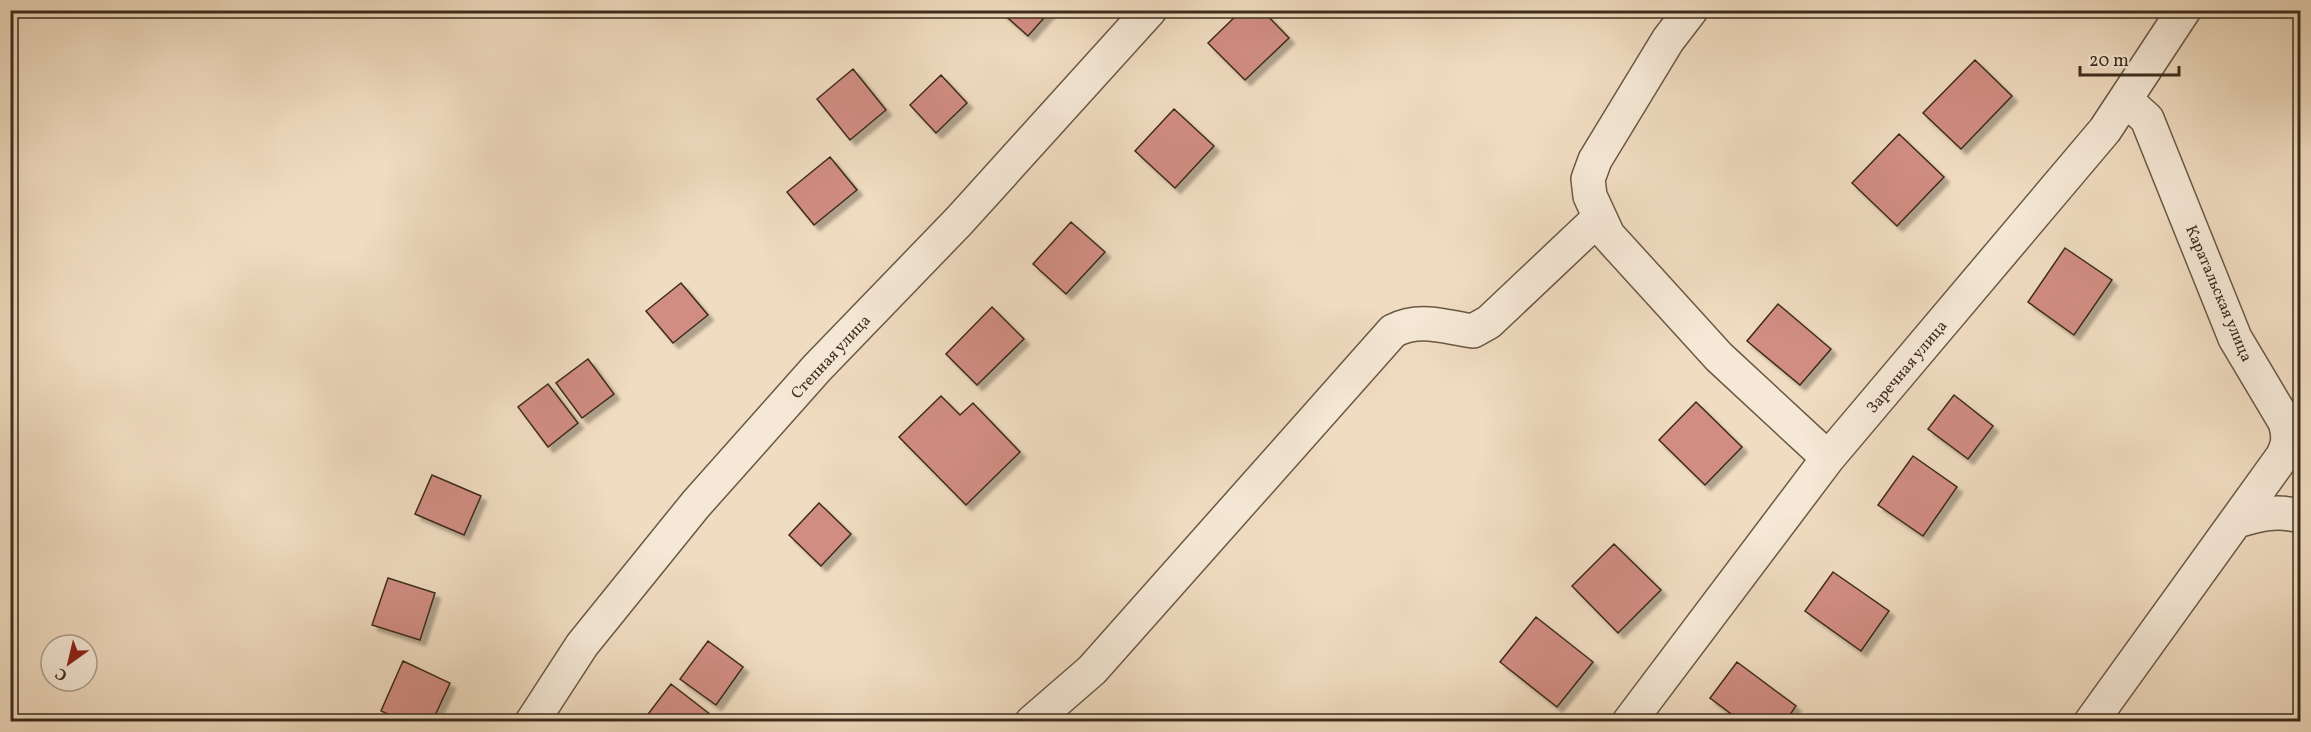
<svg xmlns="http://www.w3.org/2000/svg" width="2311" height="732" viewBox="0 0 2311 732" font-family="Vollkorn,serif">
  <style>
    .building { fill: #d18d82; stroke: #3d2c1c; stroke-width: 1.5; filter: url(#shadow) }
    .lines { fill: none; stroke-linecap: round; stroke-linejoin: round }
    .minor-casing { stroke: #6a5845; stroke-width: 36 }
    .minor { stroke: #f5e8d6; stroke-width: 33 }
    .labels { text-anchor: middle; stroke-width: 6; stroke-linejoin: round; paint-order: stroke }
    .street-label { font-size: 16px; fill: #3d2c1c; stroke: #f5e8d6 }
  </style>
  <defs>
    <filter id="shadow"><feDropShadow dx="5.5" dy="5.5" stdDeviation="1.5" flood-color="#0004"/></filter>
  </defs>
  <rect width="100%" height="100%" fill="#f0dcc0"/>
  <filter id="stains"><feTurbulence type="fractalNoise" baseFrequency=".00333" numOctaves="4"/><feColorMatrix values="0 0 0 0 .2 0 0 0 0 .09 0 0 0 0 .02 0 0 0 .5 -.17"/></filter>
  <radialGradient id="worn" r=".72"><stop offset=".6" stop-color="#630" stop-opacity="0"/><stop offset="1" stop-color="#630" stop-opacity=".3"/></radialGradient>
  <path class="building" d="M999 10H1051L1028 36Z
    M1242 10H1262L1289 38 1245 80 1208 43Z
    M1975 60 2012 96 1961 149 1923 113Z
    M853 69 886 110 850 140 817 99Z
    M941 75 967 103 936 133 910 105Z
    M1174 109 1214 146 1175 188 1135 151Z
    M1899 134 1944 177 1897 226 1852 183Z
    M830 157 857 190 814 225 787 192Z
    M1071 222 1105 252 1066 294 1033 264Z
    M2065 248 2112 280 2074 335 2028 302Z
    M681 283 708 315 673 343 646 311Z
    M1778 304 1831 349 1800 385 1747 341Z
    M992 307 1024 339 977 385 946 354Z
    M588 359 614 394 582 418 556 383Z
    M548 384 578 423 548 447 518 407Z
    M1954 395 1993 426 1968 459 1928 429Z
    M941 396 960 415 973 403 1020 452 966 505 899 437Z
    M1696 402 1742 447 1705 485 1659 440Z
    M1913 456 1957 487 1923 536 1878 505Z
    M432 475 481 496 464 535 415 514Z
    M819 503 851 534 821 566 789 535Z
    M1614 544 1661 590 1618 633 1572 586Z
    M1833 572 1889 611 1861 651 1805 611Z
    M388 578 435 593 420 640 372 625Z
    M1536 617 1593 662 1557 707 1500 662Z
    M708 641 743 667 716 705 680 679Z
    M403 661 450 683 432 722H405L381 711Z
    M1737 662 1796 706 1785 722H1742L1710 698Z
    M671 684 720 722H642Z"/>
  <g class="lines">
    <g class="minor-casing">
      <path id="minor" d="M1691 10 1668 40 1595 160 1588 179 1590 196 1608 235 1719 357 1828 458
        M2237 521C2260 514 2277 510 2300 516
        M532 722 582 645 696 504 817 368 959 221 1150 10
        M1032 722 1092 670 1393 331C1420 317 1444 327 1473 331L1489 322 1599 218
        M1629 722 1828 458 2105 130 2184 10
        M2091 722 2282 457C2289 444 2289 436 2285 422L2235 338 2147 119 2126 100"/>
    </g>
    <use href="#minor" class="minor"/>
  </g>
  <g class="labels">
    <g class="street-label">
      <text transform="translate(2220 293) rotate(67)" y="6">Каратальская улица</text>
      <text transform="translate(830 356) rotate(-47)" y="6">Степная улица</text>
      <text transform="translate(1906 366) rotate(-50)" y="6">Заречная улица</text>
    </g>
  </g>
  <rect width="2311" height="732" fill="none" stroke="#f0dcc0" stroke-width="36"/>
  <rect x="12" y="12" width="2287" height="708" fill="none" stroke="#3d2c1c" stroke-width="3"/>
  <rect x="18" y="18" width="2275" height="696" fill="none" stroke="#3d2c1c" stroke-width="1.5"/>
  <g transform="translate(69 663) rotate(214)"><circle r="28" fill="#f5e8d6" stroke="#ab9d8c" stroke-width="1.5"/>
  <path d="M0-4.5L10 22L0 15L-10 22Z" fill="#8f2418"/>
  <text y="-9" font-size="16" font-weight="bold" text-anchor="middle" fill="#3d2c1c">С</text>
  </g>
  <path d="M2080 66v9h99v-9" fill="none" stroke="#3d2c1c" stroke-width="3"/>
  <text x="2089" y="66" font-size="18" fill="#3d2c1c" stroke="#f5e8d6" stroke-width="4.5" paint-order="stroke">20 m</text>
  <rect width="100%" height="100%" filter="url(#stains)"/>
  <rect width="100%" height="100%" fill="url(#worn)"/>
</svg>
